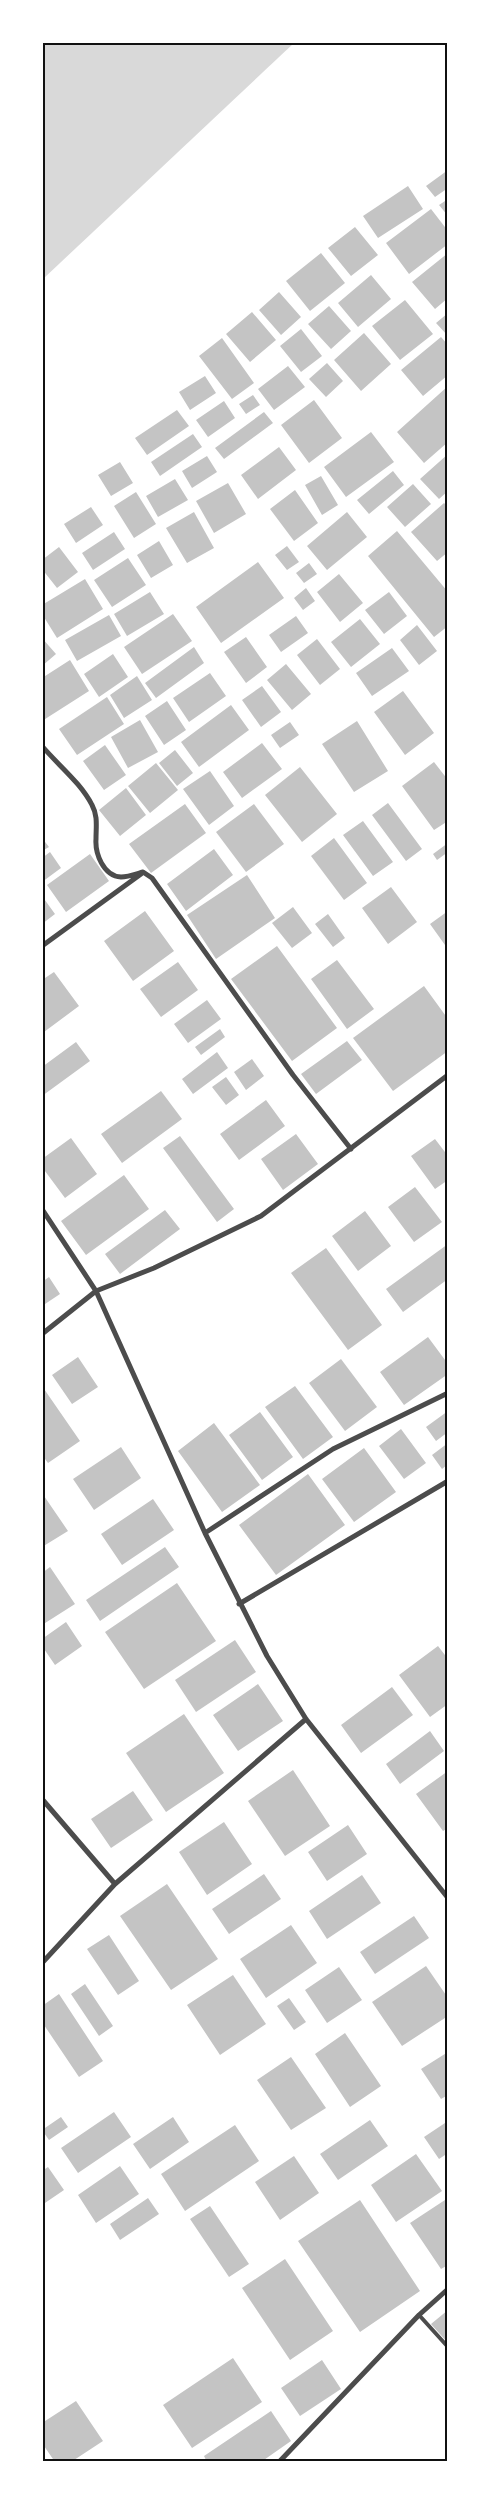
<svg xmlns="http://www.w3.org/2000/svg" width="490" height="2504" viewBox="0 0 490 2504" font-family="Ubuntu,sans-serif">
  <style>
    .water { fill: #d9d9d9 }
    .building { fill: #c4c4c4 }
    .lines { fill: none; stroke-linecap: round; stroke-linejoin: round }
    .service { stroke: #4c4c4c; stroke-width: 4 }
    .minor { stroke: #4c4c4c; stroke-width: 5 }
    .neatline { fill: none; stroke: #111; stroke-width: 2 }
  </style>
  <rect width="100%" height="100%" fill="#fff"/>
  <path class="water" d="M43 42H294V43L43 279Z"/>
  <path class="building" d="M448 170V188L435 197 426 186Z
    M408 186 423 209 378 238 363 216Z
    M448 199V216L439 205Z
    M431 209 448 231V244L409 274 386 243Z
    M355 227 378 255 351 276 328 248Z
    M321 253 345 283 310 311 286 281Z
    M448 253V298L435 309 412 282Z
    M371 275 391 299 358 327 338 303Z
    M279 292 301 317 281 335 259 310Z
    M405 300 433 334 400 360 372 326Z
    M329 306 351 331 331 349 308 324Z
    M252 312 276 340 250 362 226 334Z
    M448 313V336L436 323Z
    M301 329 322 356 301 372 280 346Z
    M364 333 391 364 361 391 334 360Z
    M441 337 448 345V375L423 396 401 370Z
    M222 338 254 383 232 399 199 356Z
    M327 363 343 381 326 397 309 379Z
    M288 366 305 387 274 410 258 389Z
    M205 376 216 393 190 410 179 392Z
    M448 386V442L424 463 397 432Z
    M253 395 260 405 246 414 239 404Z
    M314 400 342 438 309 463 281 425Z
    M224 401 235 418 208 437 196 420Z
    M177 410 189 426 147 455 135 438Z
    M264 412 273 423 224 459 215 448Z
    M371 432 394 462 346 497 324 467Z
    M193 434 202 447 160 476 151 462Z
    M279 447 296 470 258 499 241 475Z
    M448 454V491L439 499 420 479Z
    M207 456 217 472 192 488 182 471Z
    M120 462 133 483 111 496 98 475Z
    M393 471 404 485 369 514 357 500Z
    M321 476 338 505 322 515 305 485Z
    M175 479 188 500 158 517 146 496Z
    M228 483 246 514 214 533 196 501Z
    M413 484 431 504 405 527 387 507Z
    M295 490 318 523 294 541 270 509Z
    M136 492 156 524 134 538 114 506Z
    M444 503 448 507V552L437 561 411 532Z
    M91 507 103 525 76 543 64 524Z
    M194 512 214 548 187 563 166 528Z
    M347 512 367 537 327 570 307 546Z
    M397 531 448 592V626L434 637 368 556Z
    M114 532 125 549 93 570 82 553Z
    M159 541 173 565 151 578 137 555Z
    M287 546 299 562 287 570 275 555Z
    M59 547 78 572 57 588 42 569V560Z
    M128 558 146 585 112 607 94 580Z
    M258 562 284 598 221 643 196 607Z
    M309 563 317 574 304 583 296 573Z
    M339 574 363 603 340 622 317 592Z
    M85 579 103 609 57 638 42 614V605Z
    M306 588 315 601 303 610 294 598Z
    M150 592 164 614 127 636 114 614Z
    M389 592 407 616 384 634 365 610Z
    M173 614 192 641 142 674 124 647Z
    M109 615 121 636 77 661 65 640Z
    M296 616 308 633 281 652 269 635Z
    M360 619 380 644 351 667 331 642Z
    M417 625 437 651 419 665 400 640Z
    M246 637 267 667 246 683 224 652Z
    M42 638 56 654 42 666Z
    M317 639 340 669 320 685 297 655Z
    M194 647 204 663 156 698 145 683Z
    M392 648 409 671 372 696 356 673Z
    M113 654 128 677 99 697 84 674Z
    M70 660 89 691 42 721V678Z
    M286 664 311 694 292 710 267 680Z
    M210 673 226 696 189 722 173 698Z
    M137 676 152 700 124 718 110 695Z
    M262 686 281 712 261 727 242 700Z
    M403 691 434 733 405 755 374 712Z
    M107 697 124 724 77 755 59 729Z
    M167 701 186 730 164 745 145 716Z
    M231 705 249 730 199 767 181 742Z
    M140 720 158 752 128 768 111 737Z
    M357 721 388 771 354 792 322 744Z
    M290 722 299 735 280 748 271 735Z
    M262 743 282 769 242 798 223 772Z
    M105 745 126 775 104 790 83 761Z
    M175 750 193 773 177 786 159 763Z
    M434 762 448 780V821L434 830 402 786Z
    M156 763 178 790 150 813 128 786Z
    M300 767 337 814 302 842 265 795Z
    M210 771 234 806 209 825 183 789Z
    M126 788 146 815 120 836 99 810Z
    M388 803 422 849 406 861 372 815Z
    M185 804 206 833 151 873 129 844Z
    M254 804 284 844 246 872 216 832Z
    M363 821 393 862 373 876 343 835Z
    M42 838 49 847 42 851Z
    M334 838 367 883 344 900 311 856Z
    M448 843V852L437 860 433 854Z
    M214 849 233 875 186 911 167 884Z
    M50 852 61 868 42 882V858Z
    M90 854 109 881 66 912 47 885Z
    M247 875 275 918 216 959 187 915Z
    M391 887 417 922 388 944 362 908Z
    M42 896 55 914 42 924Z
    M293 907 312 933 292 948 272 923Z
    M145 911 174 951 133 981 104 941Z
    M448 911V943L445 945 430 924Z
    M328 914 345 938 333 947 315 924Z
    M277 946 337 1028 292 1061 231 979Z
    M337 960 374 1009 347 1029 311 979Z
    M178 962 198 990 161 1017 140 989Z
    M54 972 79 1006 44 1032 42 980Z
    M424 986 448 1019V1051L393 1091 353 1038Z
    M207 1000 221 1019 188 1043 174 1024Z
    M220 1029 225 1037 201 1055 195 1047Z
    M347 1041 362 1060 316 1094 301 1074Z
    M76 1042 90 1061 42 1096V1067Z
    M217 1052 228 1068 193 1094 182 1079Z
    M252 1059 264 1076 246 1090 234 1072Z
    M226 1077 239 1095 226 1105 212 1087Z
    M161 1091 182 1119 122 1163 101 1134Z
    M266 1100 285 1126 239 1160 220 1134Z
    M296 1134 318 1164 283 1190 261 1159Z
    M180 1136 234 1209 217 1222 163 1148Z
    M71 1138 97 1174 65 1198 42 1167V1159Z
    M435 1139 448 1156V1180L435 1189 411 1156Z
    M124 1175 149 1209 86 1255 61 1221Z
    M415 1187 442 1222 414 1242 388 1207Z
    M165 1210 180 1229 120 1274 105 1254Z
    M365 1211 391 1246 358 1271 332 1236Z
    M448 1244V1279L403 1312 386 1289Z
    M326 1248 382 1325 348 1350 291 1273Z
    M49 1277 60 1294 42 1306V1282Z
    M428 1337 448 1364V1374L404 1405 380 1372Z
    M78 1357 98 1387 72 1404 52 1375Z
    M341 1359 377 1407 345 1431 309 1383Z
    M42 1386 80 1441 48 1463 42 1455Z
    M295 1386 333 1437 303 1459 265 1407Z
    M448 1411V1432L436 1441 426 1427Z
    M260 1412 293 1457 262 1480 229 1435Z
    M214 1423 260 1485 222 1512 178 1451Z
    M401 1429 426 1463 404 1479 379 1446Z
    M448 1443V1464L442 1469 432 1455Z
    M121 1447 141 1478 94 1510 73 1479Z
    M364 1448 396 1492 354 1522 322 1479Z
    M308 1474 345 1525 276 1575 239 1525Z
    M42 1493 68 1531 42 1547Z
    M153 1499 174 1530 122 1565 101 1534Z
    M165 1547 179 1567 100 1621 86 1600Z
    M50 1567 75 1604 42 1625V1573Z
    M177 1583 216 1641 144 1689 105 1632Z
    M66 1622 82 1646 55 1665 42 1646V1639Z
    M235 1640 256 1672 196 1712 175 1680Z
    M438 1646 448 1659V1704L430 1717 399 1675Z
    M258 1684 283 1721 238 1751 213 1715Z
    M392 1687 413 1715 361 1753 341 1725Z
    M184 1714 224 1773 166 1812 126 1753Z
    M430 1731 444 1751 400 1784 386 1764Z
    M293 1770 330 1826 285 1856 248 1801Z
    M448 1771V1828L443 1831 416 1794Z
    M133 1791 153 1820 111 1848 91 1819Z
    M224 1822 252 1864 207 1895 179 1852Z
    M348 1825 367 1854 327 1881 308 1852Z
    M264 1874 281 1899 229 1934 212 1909Z
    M362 1875 381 1903 327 1939 309 1911Z
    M167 1884 218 1959 171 1990 120 1916Z
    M414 1916 429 1938 375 1974 360 1952Z
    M291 1925 317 1963 266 1998 240 1959Z
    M109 1935 139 1981 118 1995 87 1949Z
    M426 1966 448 1998V2016L402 2046 372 2002Z
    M339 1967 362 2000 327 2023 305 1990Z
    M233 1975 266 2024 220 2055 187 2005Z
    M85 1984 113 2026 99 2036 71 1994Z
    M59 1994 103 2061 79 2077 42 2022V2006Z
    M289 1998 306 2022 294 2030 277 2006Z
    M345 2033 381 2086 350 2107 315 2054Z
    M448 2052V2095L441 2099 421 2069Z
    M291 2057 326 2108 291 2130 257 2080Z
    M114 2112 131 2137 78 2173 61 2148Z
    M61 2117 68 2127 49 2140 42 2130Z
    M173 2117 189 2142 150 2169 133 2144Z
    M370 2120 388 2146 338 2180 320 2154Z
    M448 2121V2153L439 2159 424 2137Z
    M235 2125 259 2161 185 2211 161 2174Z
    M416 2154 442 2191 396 2222 371 2185Z
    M294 2156 319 2193 280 2220 255 2182Z
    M120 2166 139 2194 96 2223 78 2195Z
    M48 2167 64 2190 42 2205V2171Z
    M148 2198 159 2214 120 2240 110 2224Z
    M448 2198V2265L441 2269 410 2223Z
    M360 2200 420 2291 360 2332 298 2241Z
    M210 2206 249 2264 229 2277 190 2219Z
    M285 2259 333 2331 290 2360 242 2288Z
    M448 2310V2343L431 2324Z
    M233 2358 262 2402 192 2448 163 2405Z
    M322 2360 341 2389 300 2416 281 2388Z
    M76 2401 103 2441 71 2462H55L42 2443V2423Z
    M271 2411 291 2441 261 2462H207L204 2456Z"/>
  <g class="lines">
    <path class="service" d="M419 2315 448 2347"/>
    <path class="minor" d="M42 746C58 765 81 783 92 805 98 816 96 826 96 839 95 853 103 876 121 877 128 877 136 874 143 872L152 878 293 1075 351 1149
      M42 946 141 874
      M42 1209 96 1291 205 1533 267 1656 306 1719 448 1898
      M42 1334 96 1291 154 1268 261 1216 448 1075
      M205 1533 333 1449 448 1393
      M239 1604 448 1481
      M42 1799 115 1884
      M42 1963 115 1884 306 1719
      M279 2462 419 2315 448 2289"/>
  </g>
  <rect width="490" height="2504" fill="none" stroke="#ffffff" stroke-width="88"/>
  <rect x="44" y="44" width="402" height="2416" class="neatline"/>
</svg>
